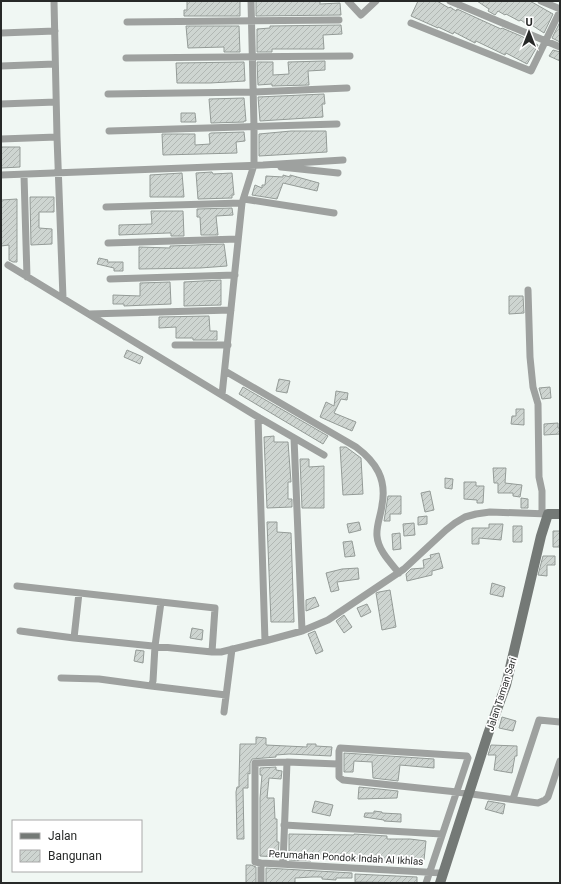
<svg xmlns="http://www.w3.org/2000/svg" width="561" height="884" viewBox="0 0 561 884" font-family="Roboto,sans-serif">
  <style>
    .building { fill: url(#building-hatch); stroke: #949b97 }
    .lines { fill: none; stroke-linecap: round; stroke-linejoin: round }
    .street { stroke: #9ea19f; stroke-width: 7 }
    .secondary { stroke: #747976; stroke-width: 10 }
    .labels { text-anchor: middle; stroke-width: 3.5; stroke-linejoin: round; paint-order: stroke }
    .street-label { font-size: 10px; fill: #272928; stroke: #fff }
  </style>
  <defs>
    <pattern id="building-hatch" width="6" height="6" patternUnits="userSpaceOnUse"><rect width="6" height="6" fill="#ced5d1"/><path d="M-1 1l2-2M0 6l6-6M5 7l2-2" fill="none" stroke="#b1b7b3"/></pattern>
  </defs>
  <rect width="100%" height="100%" fill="#f0f7f3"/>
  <path class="building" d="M187 1H240V16H184V10H187Z
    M256 1H320V4L340 3 341 15 256 16Z
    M418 1H437L449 8 450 7 456 11 457 9 501 29 502 28 521 36 538 45 527 64 506 53 505 55 476 41 475 43 454 32 453 34 438 27V28L411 16Z
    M477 1H530L553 14 544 33 527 22 526 24 521 20 519 21 506 14 505 15 498 11 495 15 488 11 489 9Z
    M560 22V42L552 38Z
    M341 25 342 34 323 35 324 49H272V52H257V29L270 28V26Z
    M186 26H239L240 52H224V47L188 48Z
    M553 50 560 52V61L549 56Z
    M325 61V70L308 71 309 85 272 86V84L258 85 257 62H273V75L289 74 288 62Z
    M244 62 245 81 210 83H177L176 63Z
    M324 94 325 104H322L323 117 260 121 258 97Z
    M244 98 246 121H244V122L211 123 209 99Z
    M181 113H195L196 122H181Z
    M291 131H326L327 152 259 156V134Z
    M244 132 245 141 236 142 237 153 163 155 162 134H195V145L210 144 209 134 211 133Z
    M1 147H20V167L1 168Z
    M212 172 213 174 232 173 234 195H232V198L198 199 196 173Z
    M182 173 184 197H150V175Z
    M283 175 290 177V175L319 183 317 191 283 183 277 199 252 195 255 185 262 188V185H265L266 176 283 177Z
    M30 197H54V212H39V228L52 229V244L31 245Z
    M17 199V262H13L9 260V245L1 246V200Z
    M232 208 233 215 216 216 218 235H201L200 217H197V209Z
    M151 211H183L184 236H171V233H168L119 235V225L152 224Z
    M224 244 227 266 200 268 139 269V247L170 248V246Z
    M99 258 108 260 107 262H123V271H114V268L97 264Z
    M221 280V305L184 306V282Z
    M170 282 171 304 124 306V304H113V295L140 296V283Z
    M509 296H523L524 313 509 314Z
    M209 316 210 331H217V340H193V338H176V327L159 328V317Z
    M127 350 143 357 140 364 124 357Z
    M279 379 290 381 287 393 276 391Z
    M243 387 328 436 323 444 239 394Z
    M550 387 551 398 542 399 539 388Z
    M336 391 348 393 347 400 341 399 334 413 356 422 352 431 320 417 326 402 334 406Z
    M516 409H524V425L511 424 512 416H516Z
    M558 423V428H560V434L544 435V424Z
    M274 436V442H288L291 482H288V499H292V507L267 508 264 437Z
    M340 447H346L361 458 363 494 343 495Z
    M300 459H309V467L324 466V508H302Z
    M493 468H506L505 483 522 485 520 497 513 496V493H498V483H494Z
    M445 478 453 479 452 489 445 488Z
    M464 482H476V486H484L483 503H477V500L464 499Z
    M430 491 434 510 425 512 421 493Z
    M388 496H401V514H390V521H384Z
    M521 498 528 499V508H521Z
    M427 516V524L418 525V517Z
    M267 522H277V532L291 533 294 622H271Z
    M359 522 361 530 349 533 347 524Z
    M414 523 415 535 404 536 403 524Z
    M489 524H503L501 540 479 538V544H472V528H489Z
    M513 526H522V542H513Z
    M553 531H560V547H553Z
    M400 533 401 549 393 550 392 534Z
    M352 541 355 556 345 557 343 542Z
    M439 553 443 568 432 571V575L407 581 406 574 411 569 424 568 423 560 431 558 430 555Z
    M543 556H555V565H547V576L538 575Z
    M358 568 359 579 337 582 339 590 331 592 326 573 342 569Z
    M492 583 505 587 503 597 490 594Z
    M390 590 396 627 382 630 376 593 379 592Z
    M315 597 319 606 306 611V600Z
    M367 604 371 612 361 617 357 608Z
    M344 615 352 627 344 633 336 621Z
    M192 628 203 630 202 640 190 638Z
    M315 631 323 651 316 654 308 634Z
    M136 650 144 651 143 663 134 661Z
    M502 717 516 721 513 731 499 728Z
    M256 737 266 738V745L307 747V744H316V746L332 747 331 756 289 754 276 755V757L252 759 250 763V774L248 773V788H243L244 839H237L236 792 237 787H239V780L240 744H256Z
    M491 745 517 746V756H515L512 773 494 770 496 755H488Z
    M344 753 434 759V768L400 765 398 781 373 778 372 762 354 761 353 772H344Z
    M276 767V770L282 771 281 779 269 778 267 798H274L275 819H277V842H279L278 857 260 856V798L262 775H260V768Z
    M359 787 398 791 397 798 358 799Z
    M315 801 333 805 330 816 312 812Z
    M488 801 505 804 503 814 485 809Z
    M374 811 382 812V813L401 814V822L384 821V820L364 817 365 813H374Z
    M289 834 354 835V834L387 836V839H410L426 841 424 860 392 858V863H378V859L365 858H353V862L311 857V861L289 860Z
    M246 865H251L256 867V883H246Z
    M266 868 352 873V878H336V880L322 879V877H312L295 878V883H266Z
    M355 874 417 877V883L355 882Z"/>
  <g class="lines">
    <path class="street" d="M54 1 57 137
      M348 1 361 15 376 1
      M450 1 560 47
      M541 1 560 9
      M127 22 339 20
      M411 23 531 71 560 11
      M1 33 55 31
      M126 58 350 56
      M1 66 55 64
      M108 94 253 92 347 88
      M1 104 56 102
      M109 131 337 124
      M1 139 57 137 63 298
      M281 167 338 173
      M1 175 263 165 343 160
      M24 175 27 277
      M244 199 334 213
      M106 207 242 203
      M108 243 238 239
      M8 265 258 417 324 455
      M110 279 235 275
      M528 290 530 357 533 387 538 404 539 477 542 491V513
      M89 314 231 310
      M175 345H228
      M225 371 356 447C376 462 387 479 382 505 381 515 376 525 377 536 378 550 390 562 399 573
      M222 395 242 203 254 165V127L251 1
      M258 417 265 641
      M294 438 302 631
      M17 586 215 608 212 652
      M20 631 74 638 212 652H221L265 641 302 631 328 620 404 569 446 530 455 523 465 517 476 514 490 512 548 514
      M74 638 79 593
      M61 678 99 679 151 686 153 681 155 646 161 602
      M151 686 226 695
      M224 712 232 649
      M338 764 287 762 255 763V862L261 863 443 873
      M513 799 539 720 560 722
      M284 825 442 834
      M283 864 287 762
      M261 883V863
      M426 883 468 758 467 756 340 748 339 751V777L343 780 457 792 538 803 545 800 548 797 560 761"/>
    <path class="secondary" d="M440 883 488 734 506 685 541 536 548 514H560"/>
  </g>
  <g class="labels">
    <g class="street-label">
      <text transform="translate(501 694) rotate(-72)" y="4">Jalan Taman Sari</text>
      <text transform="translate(346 857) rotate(3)" y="4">Perumahan Pondok Indah Al Ikhlas</text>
    </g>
  </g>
  <rect width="561" height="884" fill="none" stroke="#272928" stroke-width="4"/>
  <rect x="12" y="820" width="130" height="52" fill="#ffffff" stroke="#a9a9a9"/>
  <rect x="20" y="833" width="20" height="6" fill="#747976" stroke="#a9a9a9"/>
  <text x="48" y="840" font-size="12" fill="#272928">Jalan</text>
  <rect x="20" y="850" width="20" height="12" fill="url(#building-hatch)" stroke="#a9a9a9"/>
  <text x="48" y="860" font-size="12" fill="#272928">Bangunan</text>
  <g transform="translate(529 32)" stroke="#ffffff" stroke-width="3" paint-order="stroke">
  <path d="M0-3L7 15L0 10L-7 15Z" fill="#272928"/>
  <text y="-6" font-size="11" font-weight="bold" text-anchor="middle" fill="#272928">U</text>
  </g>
</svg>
